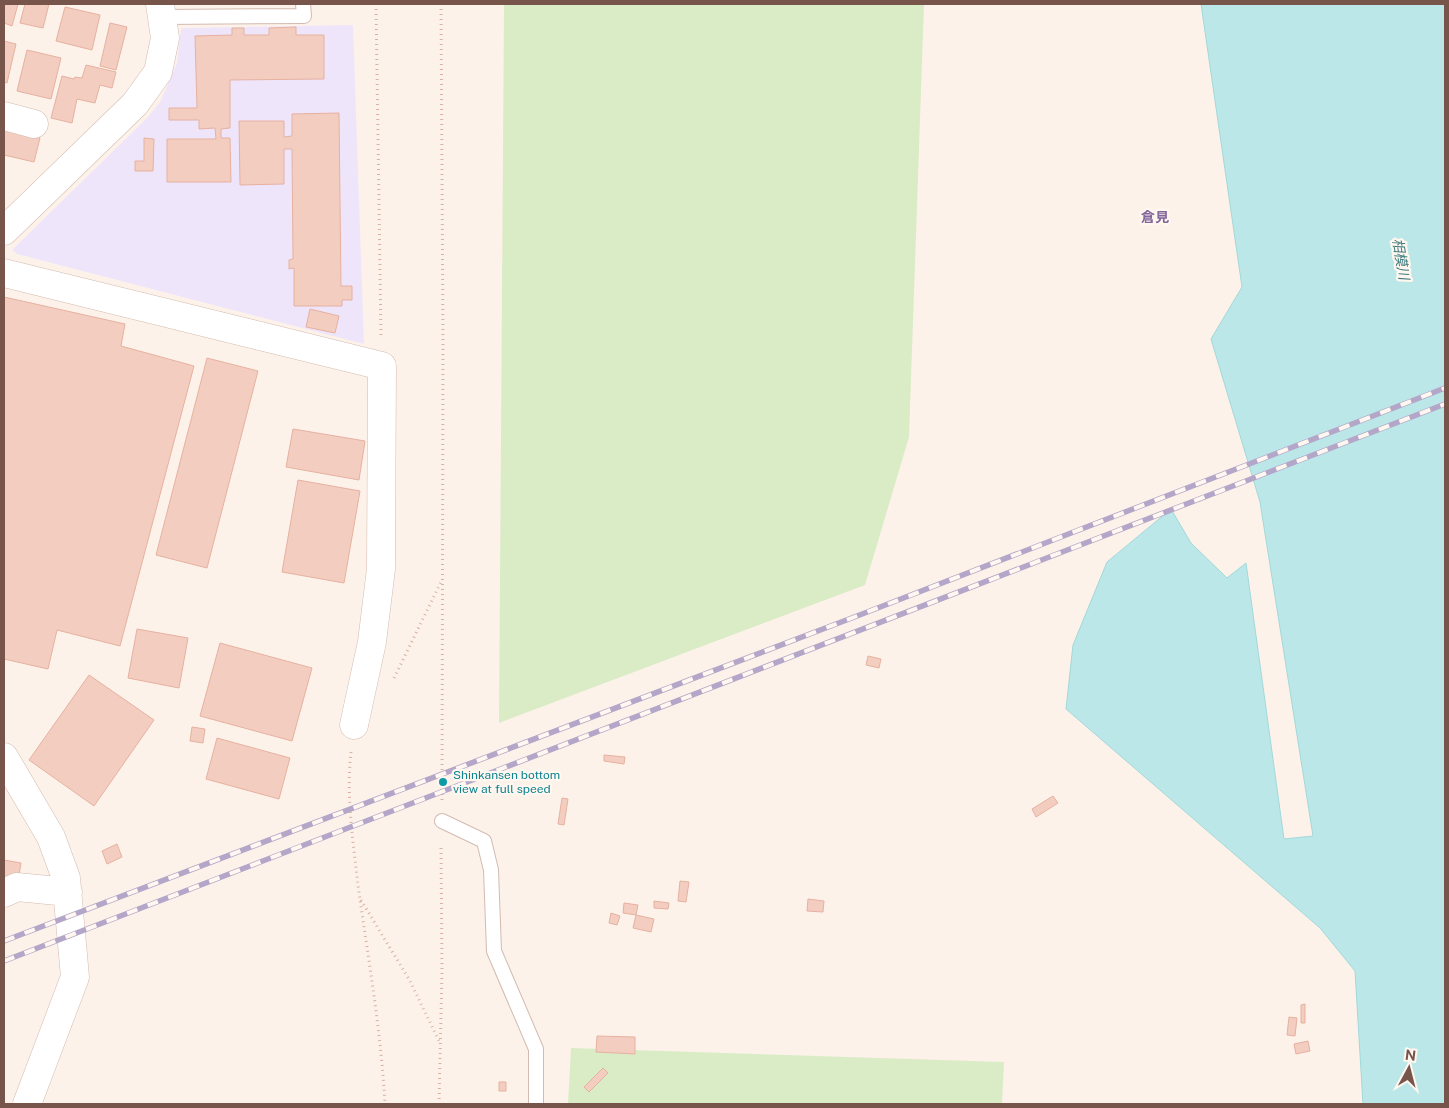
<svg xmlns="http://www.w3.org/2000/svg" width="1449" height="1108" viewBox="0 0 1449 1108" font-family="'Public Sans','Noto Sans JP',sans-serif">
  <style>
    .education { fill: #efe5fa }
    .green { fill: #daecc6 }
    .water { fill: #bce7e8; stroke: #a2d8da }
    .building { fill: #f3cdc0; stroke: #e6b1a0 }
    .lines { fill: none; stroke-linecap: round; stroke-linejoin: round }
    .lane-casing { stroke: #d2bbb0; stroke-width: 16 }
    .street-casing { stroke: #d2bbb0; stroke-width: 29 }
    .path { stroke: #d9b0a2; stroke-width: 3; stroke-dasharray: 1 4; stroke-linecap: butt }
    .lane { stroke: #fff; stroke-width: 14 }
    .street { stroke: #fff; stroke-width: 28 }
    .rail-casing { stroke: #b4a6c8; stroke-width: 5.5 }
    .rail { stroke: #fff7f0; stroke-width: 4; stroke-dasharray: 11; stroke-linecap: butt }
    .culture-dot { fill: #0f9aa8; stroke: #fff7f0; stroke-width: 2 }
    .labels { text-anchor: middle; stroke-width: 4.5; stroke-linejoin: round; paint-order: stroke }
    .culture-label { font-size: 12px; fill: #0d838f; stroke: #fff7f0; text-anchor: start }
    .neighbourhood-label { font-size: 14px; font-weight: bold; fill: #83679b; stroke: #fff7f0 }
    .water-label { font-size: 14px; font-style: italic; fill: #3e7c7e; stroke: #fff7f0 }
  </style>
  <rect width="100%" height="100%" fill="#fdf2e9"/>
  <path class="education" d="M353 25 364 344 17 254 12 250 148 117 160 102 177 63 181 28Z"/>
  <path class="green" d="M504 4H924L909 437 865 585 499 723Z
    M571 1048 1004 1062 1002 1104H568Z"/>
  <path class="water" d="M1201 4H1445V1104H1363L1355 971 1320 928 1066 709 1073 645 1107 562 1171 509 1191 543 1227 578 1246 563 1284 839 1313 836 1260 502 1211 339 1242 287Z"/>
  <path class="building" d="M4 4H18L12 26 4 23Z
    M25 4H49L43 28 20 23Z
    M65 7 100 15 92 50 56 41Z
    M110 23 127 27 116 70 100 66Z
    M296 27V35H324V79L230 80V128L221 129V138H230L231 182H167V139H216L215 128 199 129V120H169V108H197L195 36 232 35V28H244V35H269V28Z
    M4 41 16 44 7 83 4 82Z
    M27 50 61 58 51 99 17 91Z
    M86 65 116 72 112 88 100 85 95 103 77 99 72 123 51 118 62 76 74 79 75 77 82 78Z
    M339 113 341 286H352V300H342V306H294V268L289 269V260L293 259 292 149H284V184L240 185 239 121H284V137L292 136V114Z
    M4 130 40 138 34 162 4 155Z
    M144 138 154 139 153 171H135V161H144Z
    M4 297 125 324 121 346 194 366 120 646 57 630 48 669 4 659Z
    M310 309 339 316 335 333 306 327Z
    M207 358 258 371 207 568 156 555Z
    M293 429 365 441 359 480 286 467Z
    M298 480 360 491 344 583 282 572Z
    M137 629 188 638 179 688 128 678Z
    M220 643 312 668 292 741 200 716Z
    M868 656 881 659 879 668 866 665Z
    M89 675 154 720 94 806 29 760Z
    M192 727 205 729 203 743 190 741Z
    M217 738 290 758 279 799 206 779Z
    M604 755 625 757 624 764 604 761Z
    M1053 796 1058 803 1036 817 1032 809Z
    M562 798 568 799 564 825 558 824Z
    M117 844 122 857 107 864 102 851Z
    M4 860 21 863 17 887 4 885Z
    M680 881 689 882 686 902 678 901Z
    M808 899 824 901 823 912 807 911Z
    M654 901 669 903 668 909 654 908Z
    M624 903 638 905 636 915 623 913Z
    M611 913 620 916 617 925 609 923Z
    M636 915 654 919 651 932 633 928Z
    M1305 1004V1023H1301V1005Z
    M1289 1017 1297 1018 1295 1036 1287 1035Z
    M597 1036 635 1037V1054L596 1052Z
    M1308 1041 1310 1051 1296 1054 1294 1044Z
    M603 1068 608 1073 589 1092 584 1087Z
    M499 1082H506V1091H499Z"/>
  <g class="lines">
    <g class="lane-casing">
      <path id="lane" d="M162 17 304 16 303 4
        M442 821 484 841 491 870 494 951 536 1049V1104"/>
    </g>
    <g class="street-casing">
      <path id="street" d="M4 116 34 124
        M4 231 135 104 158 72 165 38 160 4
        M4 273 382 366 381 569 372 642 354 725
        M4 757 51 837 66 878 75 977 27 1104
        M4 893 17 887 68 892"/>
    </g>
    <path class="path" d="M376 4 381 338
      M441 4 443 343 442 801
      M394 678 442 580
      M351 752C346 796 353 841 358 885 368 958 381 1030 385 1104
      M361 900 410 981 439 1041
      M439 1104 442 971 441 844"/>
    <use href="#lane" class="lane"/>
    <use href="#street" class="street"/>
    <g class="rail-casing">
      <path id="rail" d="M4 941 857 616 1445 388
        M4 961 1445 404"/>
    </g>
    <use href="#rail" class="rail"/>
  </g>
  <circle class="culture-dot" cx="443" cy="782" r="5"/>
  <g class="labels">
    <g class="culture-label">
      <text x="453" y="779">Shinkansen bottom<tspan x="453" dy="14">view at full speed</tspan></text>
    </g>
    <g class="neighbourhood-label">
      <text x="1155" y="222">倉見</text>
    </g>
    <g class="water-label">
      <text transform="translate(1401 259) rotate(80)" y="5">相模川</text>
    </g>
  </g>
  <rect width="1449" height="1108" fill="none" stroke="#78554b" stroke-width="10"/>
  <g transform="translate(1409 1068) rotate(7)" stroke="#fff7f0" stroke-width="4" paint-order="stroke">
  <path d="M0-4L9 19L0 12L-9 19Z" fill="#78554b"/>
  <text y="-8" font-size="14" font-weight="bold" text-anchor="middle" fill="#78554b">N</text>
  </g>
</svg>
